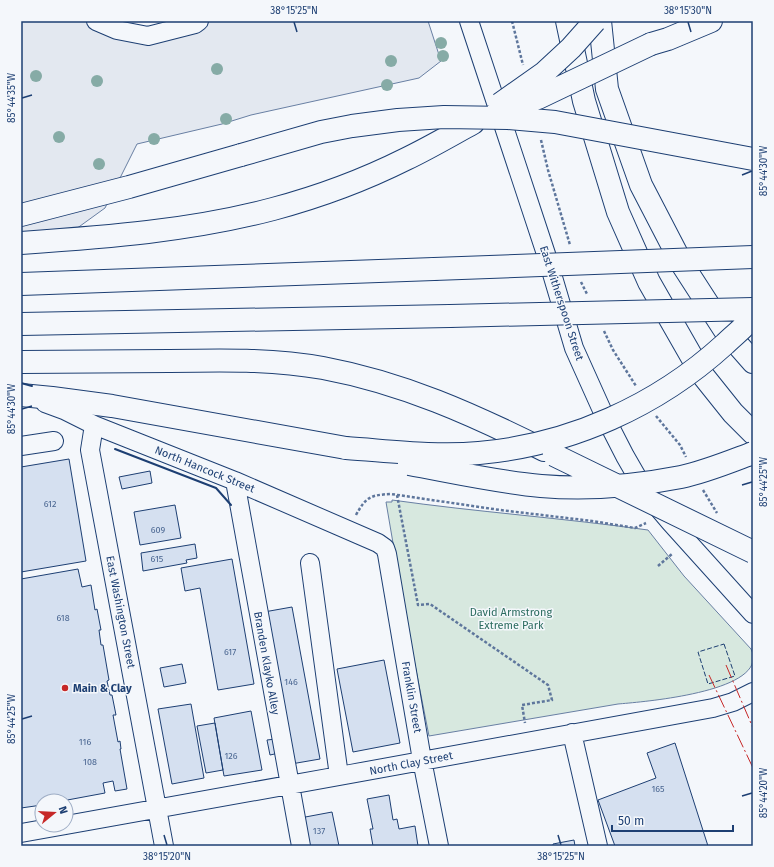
<svg xmlns="http://www.w3.org/2000/svg" width="774" height="867" viewBox="0 0 774 867" font-family="'Fira Sans',sans-serif">
  <style>
    .green { fill: #d7e8df; stroke: #687fa3 }
    .parking { fill: #e3e8f0; stroke: #687fa3 }
    .building { fill: #d5e0f0; stroke: #1d3f73 }
    .lines { fill: none; stroke-linecap: round; stroke-linejoin: round }
    .minor-casing { stroke: #1d3f73; stroke-width: 20 }
    .highway-casing { stroke: #1d3f73; stroke-width: 24 }
    .path { stroke: #5e769c; stroke-width: 2.5; stroke-dasharray: 3 2; stroke-linecap: butt }
    .minor { stroke: #f4f7fb; stroke-width: 18 }
    .highway { stroke: #f4f7fb; stroke-width: 22 }
    .highway-bridge-casing { stroke: #1d3f73; stroke-width: 24; stroke-linecap: butt }
    .highway-bridge { stroke: #f4f7fb; stroke-width: 22 }
    .fence { stroke: #1d3f73; stroke-width: 1; stroke-dasharray: 5 2; stroke-linecap: butt }
    .wall { stroke: #1d3f73; stroke-width: 2 }
    .power { stroke: #c62828; stroke-width: 1; stroke-dasharray: 14 3 2 3; stroke-linecap: butt }
    .tree { fill: #86aba6 }
    .ticks { fill: none; stroke: #1d3f73; stroke-width: 1.5 }
    .poi-dot { fill: #c62828; stroke: #f4f7fb; stroke-width: 1.5 }
    .labels { text-anchor: middle; stroke-width: 3; stroke-linejoin: round; paint-order: stroke }
    .number-label { font-size: 9px; fill: #4b6792 }
    .street-label { font-size: 11px; fill: #1d3f73; stroke: #f4f7fb }
    .park-label { font-size: 11px; fill: #2c6c60; stroke: #f4f7fb }
    .poi-label { font-size: 11px; font-weight: bold; fill: #1d3f73; stroke: #f4f7fb; text-anchor: start }
    .neatline { fill: none; stroke: #1d3f73; stroke-width: 1.5 }
    .ticks-label { font-size: 10px; text-anchor: middle; fill: #1d3f73 }
  </style>
  <rect width="100%" height="100%" fill="#f4f7fb"/>
  <path class="green" d="M392 500C477 512 563 518 648 530L684 576 751 649C772 692 641 702 618 704L429 736 406 619 386 502H392Z"/>
  <path class="parking" d="M21 21H96L117 30 199 21H428L441 61 419 78 251 115 222 124 137 144 105 208 58 242 21 248Z"/>
  <path class="building" d="M69 459 86 561 21 572V467Z
    M150 471 152 483 122 489 119 477Z
    M175 505 181 538 140 545 134 512Z
    M195 544 197 558 186 560 187 563 143 571 141 553Z
    M232 559 254 684 218 690 200 588 185 591 181 568Z
    M78 569 82 587 91 585 95 610 97 609 101 630H99L101 645H103L109 680 107 681 110 695H112L116 715H113L118 742 120 741 121 749H120L127 789 115 791 113 781 103 783 105 793 62 801H42V805L21 808V579Z
    M292 607 320 759 291 764 264 612Z
    M384 660 400 743 353 752 337 669Z
    M182 664 186 683 164 687 160 668Z
    M191 704 204 778 172 784 158 709Z
    M251 711 262 770 224 776 214 718Z
    M215 723 223 770 206 773 197 726Z
    M276 739 279 753 270 755 267 740Z
    M675 743 708 846H615L598 800 656 778 647 753Z
    M389 795 393 820 397 819 399 829 415 826 418 846H373L370 829H373L367 799Z
    M332 812 339 846H305L300 818Z
    M574 840 575 846H553V844Z"/>
  <g class="lines">
    <g class="minor-casing">
      <path id="minor" d="M96 21 117 30 148 36 195 24 199 21
        M469 21 547 257 574 348 605 417 625 456 648 496 670 522 753 614
        M45 403 64 410 94 425 235 481 378 543 385 548 387 554 422 760 439 846
        M94 425 90 450 164 846
        M21 446 54 441
        M235 481 301 846
        M310 563 339 776
        M572 733 598 846
        M66 825C282 787 497 747 713 708L733 702 753 692
        M21 833 66 825"/>
    </g>
    <g class="highway-casing">
      <path id="highway" d="M567 21 584 101 618 212 649 282 701 373 733 413 753 433
        M600 21 607 89 641 185 682 264 724 329 753 362
        M651 44 668 39 711 21
        M21 215 129 187 241 155
        M21 243C106 237 190 231 273 209 318 197 364 180 406 159 429 148 451 135 473 123
        M21 284 434 269
        M21 324 450 316
        M21 362C70 362 120 361 169 361 221 360 272 359 323 368 403 383 472 414 544 450
        M21 395 52 398 112 406 346 448"/>
    </g>
    <path class="path" d="M512 21 523 65
      M541 140 548 170 570 245
      M581 282 587 294
      M604 331 613 350 636 386
      M656 416 680 445 686 457
      M703 490 717 513
      M397 495 418 605 430 604 548 685 552 700 522 705 525 723
      M356 515C366 497 370 495 391 494L500 510 592 521 635 528 646 523
      M658 566 672 554"/>
    <use href="#minor" class="minor"/>
    <use href="#highway" class="highway"/>
    <g class="highway-bridge-casing">
      <path id="highway-bridge" d="M500 104 544 73 571 48 595 21
        M496 114 538 98 651 44
        M241 155 321 132 352 126 398 120 444 117 508 118 555 122 753 159
        M434 269 753 257
        M450 316 753 309
        M346 448C390 451 435 457 479 453 570 445 657 406 725 344 734 335 745 327 753 317
        M554 455 753 552
        M409 464C453 472 497 482 541 486 588 490 635 486 681 477 705 472 729 462 753 453"/>
    </g>
    <use href="#highway-bridge" class="highway-bridge"/>
    <path class="fence" d="M724 644 735 676 708 684 698 652Z"/>
    <path class="wall" d="M21 383 32 386
      M115 449 216 488 231 505"/>
    <path class="power" d="M726 665 753 728
      M709 675 753 768"/>
  </g>
  <g class="tree">
    <circle cx="441" cy="43" r="6"/>
    <circle cx="443" cy="56" r="6"/>
    <circle cx="391" cy="61" r="6"/>
    <circle cx="217" cy="69" r="6"/>
    <circle cx="36" cy="76" r="6"/>
    <circle cx="97" cy="81" r="6"/>
    <circle cx="387" cy="85" r="6"/>
    <circle cx="226" cy="119" r="6"/>
    <circle cx="59" cy="137" r="6"/>
    <circle cx="154" cy="139" r="6"/>
    <circle cx="99" cy="164" r="6"/>
  </g>
  <path class="ticks" d="M294 22 297 32M688 22 691 32M22 98 32 95M742 175 752 171M22 409 32 406M742 485 752 482M22 719 32 716M742 796 752 793M164 835 167 845M558 835 561 845"/>
  <circle class="poi-dot" cx="65" cy="688" r="4"/>
  <g class="labels">
    <g class="number-label">
      <text x="50" y="507">612</text>
      <text x="158" y="533">609</text>
      <text x="157" y="562">615</text>
      <text x="63" y="621">618</text>
      <text x="230" y="655">617</text>
      <text x="291" y="685">146</text>
      <text x="85" y="745">116</text>
      <text x="231" y="759">126</text>
      <text x="90" y="765">108</text>
      <text x="658" y="792">165</text>
      <text x="319" y="834">137</text>
    </g>
    <g class="street-label">
      <text transform="translate(562 303) rotate(72)" y="4">East Witherspoon Street</text>
      <text transform="translate(205 469) rotate(22)" y="4">North Hancock Street</text>
      <text transform="translate(121 612) rotate(79)" y="4">East Washington Street</text>
      <text transform="translate(267 663) rotate(80)" y="4">Branden Klayko Alley</text>
      <text transform="translate(412 697) rotate(80)" y="4">Franklin Street</text>
      <text transform="translate(411 763) rotate(-11)" y="4">North Clay Street</text>
    </g>
    <g class="park-label">
      <text x="511" y="616">David Armstrong<tspan x="511" dy="13">Extreme Park</tspan></text>
    </g>
    <g class="poi-label">
      <text x="73" y="692">Main &amp; Clay</text>
    </g>
  </g>
  <rect width="774" height="867" fill="none" stroke="#f4f7fb" stroke-width="44"/>
  <g transform="translate(54 813) rotate(72)"><circle r="19" fill="#f4f7fb" stroke="#9eadc5"/>
  <path d="M0-3L7 15L0 10L-7 15Z" fill="#c62828"/>
  <text y="-6" font-size="11" font-weight="bold" text-anchor="middle" fill="#1d3f73">N</text>
  </g>
  <path d="M612 825v6h121v-6" fill="none" stroke="#1d3f73" stroke-width="2"/>
  <text x="618" y="825" font-size="12" fill="#1d3f73" stroke="#f4f7fb" stroke-width="3" paint-order="stroke">50 m</text>
  <rect x="22" y="22" width="730" height="823" class="neatline"/>
  <g class="ticks-label">
    <text x="294" y="14">38°15'25"N</text>
    <text x="688" y="14">38°15'30"N</text>
    <text transform="translate(11 98) rotate(-90)" y="4">85°44'35"W</text>
    <text transform="translate(763 171) rotate(-90)" y="4">85°44'30"W</text>
    <text transform="translate(11 409) rotate(-90)" y="4">85°44'30"W</text>
    <text transform="translate(763 482) rotate(-90)" y="4">85°44'25"W</text>
    <text transform="translate(11 719) rotate(-90)" y="4">85°44'25"W</text>
    <text transform="translate(763 793) rotate(-90)" y="4">85°44'20"W</text>
    <text x="167" y="860">38°15'20"N</text>
    <text x="561" y="860">38°15'25"N</text>
  </g>
</svg>
